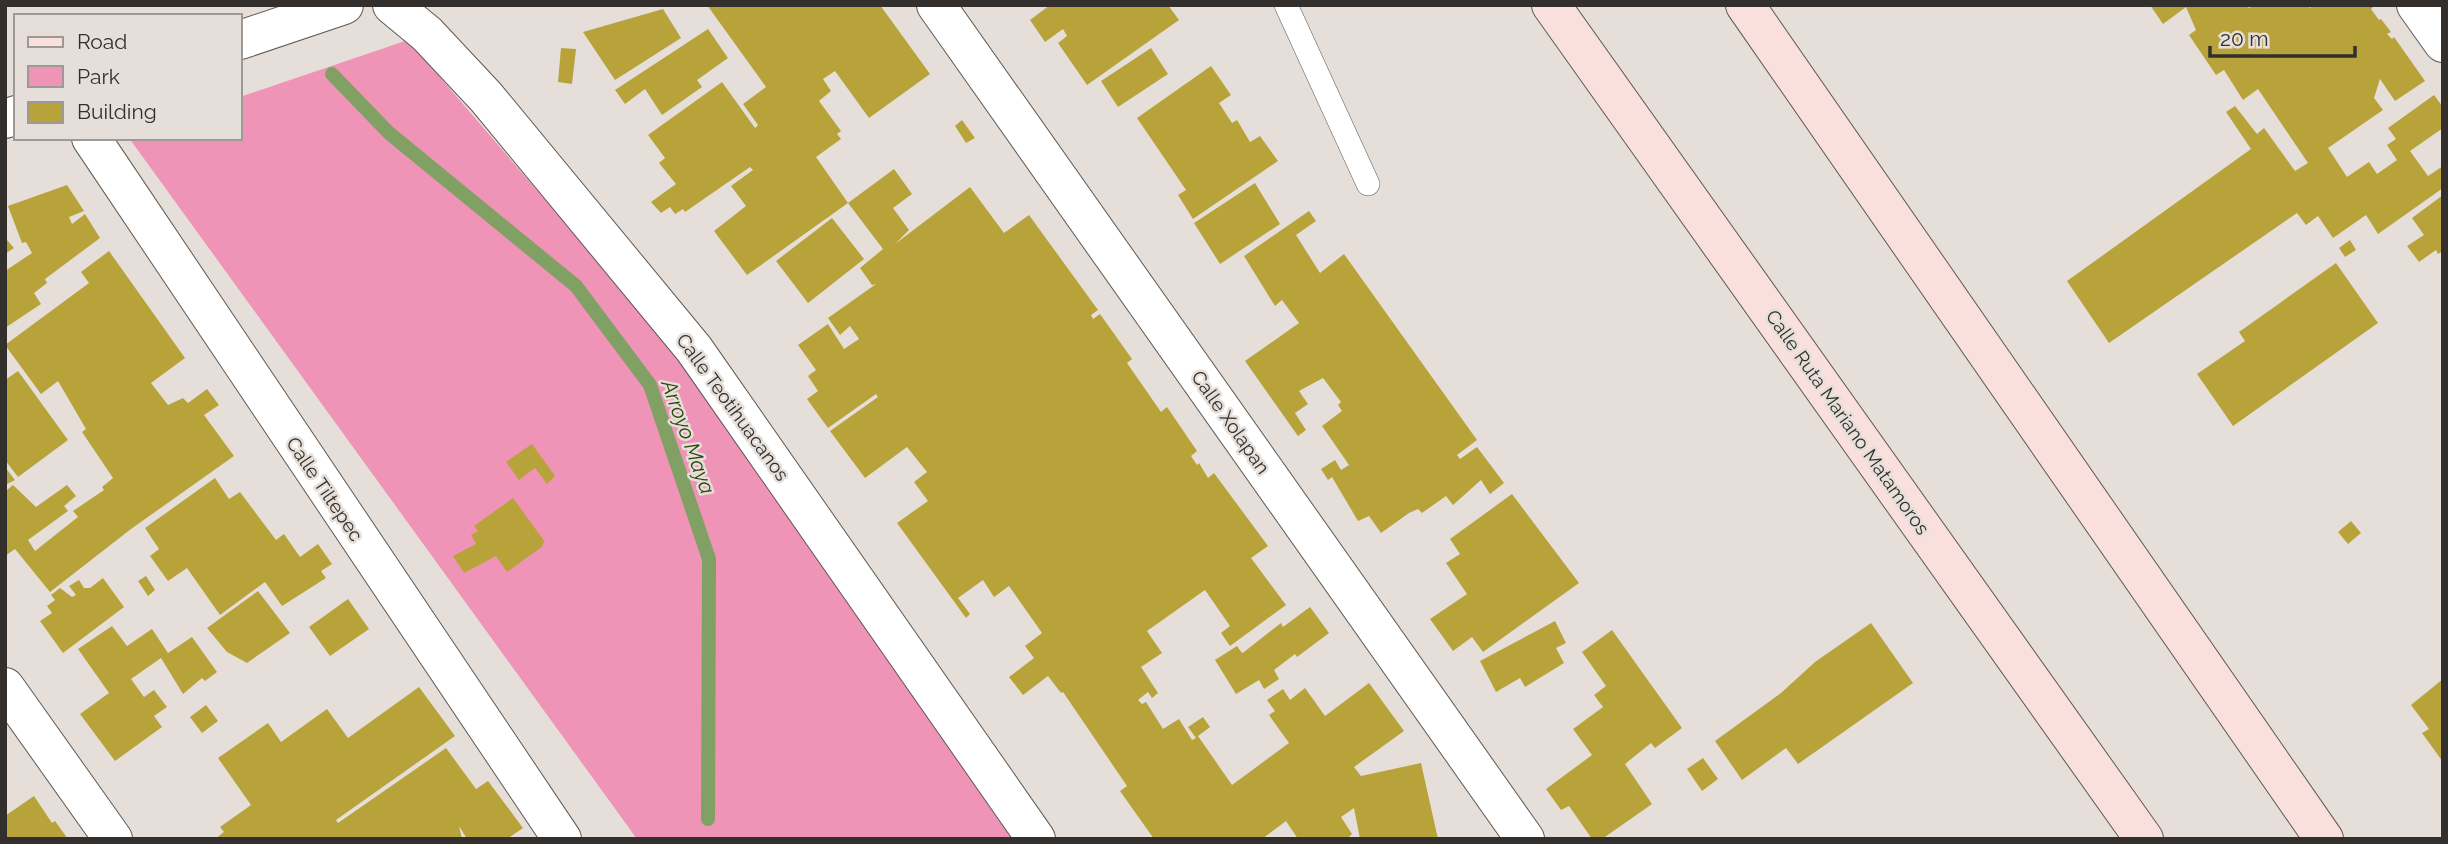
<svg xmlns="http://www.w3.org/2000/svg" width="2448" height="844" viewBox="0 0 2448 844" font-family="Raleway,sans-serif">
  <style>
    .green { fill: #f094b7 }
    .lines { fill: none; stroke-linecap: round; stroke-linejoin: round }
    .stream { stroke: #80a064; stroke-width: 14 }
    .building { fill: #b8a33b }
    .service-casing { stroke: #5f5954; stroke-width: 24 }
    .minor-casing { stroke: #5f5954; stroke-width: 40 }
    .secondary-casing { stroke: #5f5954; stroke-width: 40 }
    .service { stroke: #fff; stroke-width: 23 }
    .minor { stroke: #fff; stroke-width: 38 }
    .secondary { stroke: #f9e0dc; stroke-width: 38 }
    .labels { text-anchor: middle; stroke-width: 5; stroke-linejoin: round; paint-order: stroke }
    .street-label { font-size: 19px; fill: #322f2d; stroke: #e6dfd9 }
    .water-label { font-size: 21px; font-style: italic; fill: #2b480b; stroke: #e6dfd9 }
  </style>
  <rect width="100%" height="100%" fill="#e6dfd9"/>
  <path class="green" d="M408 40 681 358 1013 839H637L129 138H240V97Z"/>
  <g class="lines">
    <path class="stream" d="M332 74 389 133 576 286 650 385 709 559 708 819"/>
  </g>
  <path class="building" d="M707 5H880L930 74 869 118 835 71 823 79 831 91 819 101 841 131 837 134 841 139 816 157 848 203 747 275 714 231 746 206 731 186 753 170 750 167 685 212 683 209 675 214 670 207 661 213 651 202 676 184 659 163 665 158 648 135 722 82 755 128 758 125 743 104 766 87Z
    M1050 5H1168L1179 20 1087 85 1058 43 1067 36 1063 29 1045 42 1030 20Z
    M2150 5H2246L2249 8 2254 5H2308L2310 8 2314 5H2375L2371 9 2379 20 2381 19 2391 32 2387 34 2392 39 2394 37 2425 81 2395 101 2380 79 2374 98 2383 110 2328 148 2347 177 2369 162 2377 174 2397 160 2387 145 2396 139 2388 128 2434 95 2443 107V128L2410 151 2428 176 2443 166V188L2378 234 2366 215 2333 238 2318 216 2306 225 2297 213 2109 343 2067 281 2251 149 2226 112 2235 106 2257 134 2264 128 2295 171 2308 163 2258 89 2243 100 2224 70 2216 75 2189 35 2196 30 2186 7 2163 24Z
    M663 9 681 38 615 80 583 32Z
    M708 29 728 58 697 80 702 87 662 115 645 89 625 104 615 90Z
    M561 48 576 49 572 84 558 82Z
    M1151 48 1168 74 1118 107 1101 81Z
    M1211 66 1231 95 1219 103 1232 123 1237 120 1250 142 1260 136 1278 161 1193 219 1178 195 1186 190 1137 118Z
    M962 120 975 138 966 143 955 126Z
    M894 169 912 194 893 208 909 230 895 244 970 187 1004 233 1029 215 1098 310 1091 315 1093 319 1100 314 1132 359 1127 363 1161 412 1167 407 1197 451 1191 456 1197 465 1199 463 1208 478 1214 473 1268 546 1251 558 1286 605 1230 646 1221 633 1230 626 1205 590 1147 631 1162 653 1141 667 1158 693 1152 698 1148 692 1138 700 1142 704 1146 702 1163 729 1179 719 1192 740 1196 738 1188 727 1203 717 1210 727 1198 736 1232 785 1289 743 1269 715 1275 711 1267 700 1283 689 1290 700 1305 688 1325 716 1369 683 1404 731 1354 767 1361 776 1421 763 1438 839H1360L1354 808 1341 817 1352 834 1347 839H1298L1286 821 1262 839H1154L1120 791 1127 786 1063 692 1061 693 1048 676 1023 695 1009 677 1034 658 1025 646 1042 633 1009 586 994 597 983 580 958 598 970 614 966 618 897 523 928 501 914 482 927 472 907 447 865 478 830 431 878 397 876 394 828 428 807 399 818 391 808 376 816 370 798 345 828 324 844 349 859 339 850 326 840 335 828 318 876 284 872 285 860 268 883 249 848 203Z
    M1255 183 1280 224 1220 264 1194 223Z
    M67 185 84 211 69 217 72 224 85 214 100 238 45 279 47 283 34 293 41 304 5 328V271L32 253 26 242 22 243 8 206Z
    M2443 195V251L2438 254 2436 250 2419 262 2407 246 2424 235 2412 218Z
    M1309 211 1316 221 1296 235 1320 273 1344 254 1477 440 1457 455 1460 459 1477 447 1504 483 1490 494 1481 480 1453 505 1446 496 1422 513 1418 509 1409 513 1381 533 1369 516 1358 521 1332 477 1328 480 1321 469 1335 460 1341 470 1349 465 1322 426 1342 411 1338 405 1341 402 1323 378 1299 391 1308 404 1295 413 1306 430 1298 436 1245 361 1299 323 1282 300 1275 306 1244 256Z
    M832 218 864 259 808 303 776 261Z
    M7 240 14 248 5 254V241Z
    M2350 240 2356 250 2345 257 2339 248Z
    M109 251 185 358 151 383 168 405 183 398 188 403 207 389 219 405 204 415 234 456 131 529 50 592 15 549 5 556V488L7 490 13 485 36 507 67 485 76 496 64 506 68 511 28 540 35 551 78 517 73 511 104 490 102 487 113 478 82 432 86 429 58 381 41 394 5 345 89 283 81 272Z
    M2336 263 2378 323 2233 426 2197 374 2245 341 2239 332Z
    M18 371 68 440 18 477 5 460V380Z
    M532 444 555 476 547 484 535 468 519 480 506 462Z
    M5 467 15 480 5 485Z
    M215 478 229 499 240 492 276 540 284 534 300 557 318 544 332 564 321 571 326 578 282 606 265 582 220 615 187 568 168 581 150 556 159 549 145 528Z
    M1512 494 1579 583 1483 652 1472 637 1453 651 1430 619 1467 594 1446 563 1460 554 1450 539Z
    M513 498 545 542 542 544 543 546 507 572 496 556 464 573 453 556 476 544 471 535 478 531 474 526Z
    M2351 521 2361 533 2348 544 2338 532Z
    M146 576 155 590 148 596 138 581Z
    M103 578 124 607 63 653 40 621 52 613 47 606 55 600 51 595 60 588 72 597 76 595 69 586 79 580 84 588H90Z
    M258 591 290 633 247 663 227 652 207 628Z
    M348 599 369 629 330 656 309 627Z
    M1310 607 1329 633 1297 657 1295 654 1274 670 1279 679 1264 689 1259 680 1236 694 1215 660 1237 646 1242 653 1244 652 1281 623 1283 627Z
    M1555 621 1566 643 1556 648 1564 663 1525 687 1520 678 1496 692 1480 661Z
    M1871 623 1913 683 1798 764 1786 748 1742 780 1715 741 1781 693 1815 662Z
    M112 626 127 646 152 629 168 653 192 637 217 672 205 681 202 678 183 694 161 658 131 679 144 697 154 690 167 707 154 716 162 727 115 761 80 714 109 693 78 649Z
    M1612 630 1682 728 1655 748 1651 743 1625 764 1652 804 1602 839H1592L1569 806 1561 810 1546 789 1592 755 1573 729 1603 707 1594 695 1606 686 1582 652Z
    M2443 679V762L2422 733 2429 729 2411 705Z
    M419 687 455 736 336 820 338 823 446 748 476 789 488 781 523 828 507 839H467L459 826 462 839H215L224 832 220 827 251 805 218 758 268 723 281 742 327 709 348 738Z
    M206 705 218 721 202 733 190 717Z
    M1703 758 1718 779 1702 791 1687 769Z
    M34 796 52 823 55 821 68 839H5V816Z"/>
  <g class="lines">
    <g class="service-casing">
      <path id="service" d="M1286 5 1368 184"/>
    </g>
    <g class="minor-casing">
      <path id="minor" d="M392 5 427 34 486 97 694 349 1036 839
        M936 5 1525 839
        M2416 5 2443 43
        M240 40 344 5
        M5 119 16 115
        M91 138 562 839
        M5 687 113 839"/>
    </g>
    <g class="secondary-casing">
      <path id="secondary" d="M1551 5 2144 839
        M1745 5 2324 839"/>
    </g>
    <use href="#service" class="service"/>
    <use href="#minor" class="minor"/>
    <use href="#secondary" class="secondary"/>
  </g>
  <g class="labels">
    <g class="street-label">
      <text transform="translate(733 407) rotate(54)" y="7">Calle Teotihuacanos</text>
      <text transform="translate(1231 422) rotate(55)" y="7">Calle Xolapan</text>
      <text transform="translate(1848 422) rotate(55)" y="7">Calle Ruta Mariano Matamoros</text>
      <text transform="translate(325 489) rotate(56)" y="7">Calle Tiltepec</text>
    </g>
    <g class="water-label">
      <text transform="translate(688 437) rotate(70)" y="7">Arroyo Maya</text>
    </g>
  </g>
  <rect width="2448" height="844" fill="none" stroke="#322f2d" stroke-width="14"/>
  <rect x="14" y="14" width="228" height="126" fill="#e6dfd9" stroke="#9e9994" stroke-width="2"/>
  <rect x="28" y="37" width="35" height="10" fill="#f9e0dc" stroke="#9e9994" stroke-width="2"/>
  <text x="77" y="49" font-size="21" fill="#322f2d">Road</text>
  <rect x="28" y="66" width="35" height="21" fill="#f094b7" stroke="#9e9994" stroke-width="2"/>
  <text x="77" y="84" font-size="21" fill="#322f2d">Park</text>
  <rect x="28" y="102" width="35" height="21" fill="#b8a33b" stroke="#9e9994" stroke-width="2"/>
  <text x="77" y="119" font-size="21" fill="#322f2d">Building</text>
  <path d="M2210 46v10h145v-10" fill="none" stroke="#322f2d" stroke-width="3.5"/>
  <text x="2220" y="46" font-size="21" fill="#322f2d" stroke="#e6dfd9" stroke-width="5" paint-order="stroke">20 m</text>
</svg>
